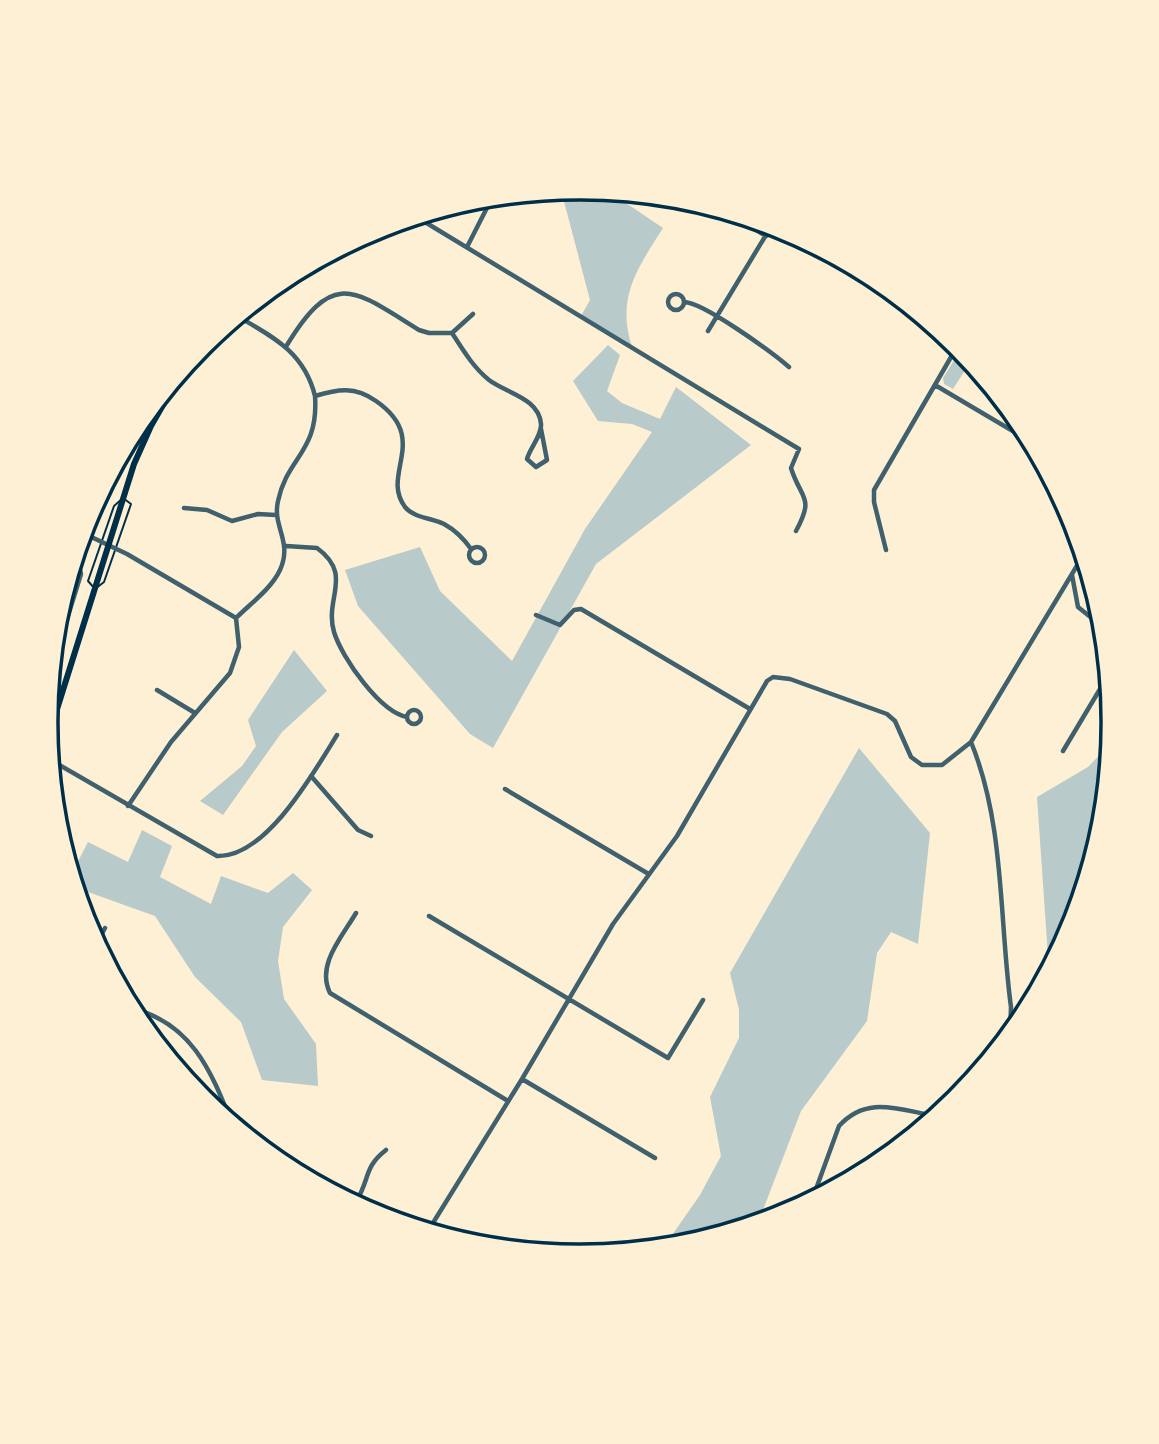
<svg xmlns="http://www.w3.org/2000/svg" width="1159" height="1444" viewBox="0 0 1159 1444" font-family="'Archivo Narrow',sans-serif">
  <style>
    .green { fill: #b9caca }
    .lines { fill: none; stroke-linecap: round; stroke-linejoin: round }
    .path { stroke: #003049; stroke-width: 2 }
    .minor { stroke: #3f606c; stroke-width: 4.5 }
    .tertiary { stroke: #3f606c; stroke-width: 5 }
    .secondary { stroke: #003049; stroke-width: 6 }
    .rim { fill: none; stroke: #003049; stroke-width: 3.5 }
  </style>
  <rect width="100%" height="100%" fill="#fdf0d5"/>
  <path class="green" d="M580 188 628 193 626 203 663 228C637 269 616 298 632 347L581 316 590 300 561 190Z
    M608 345 620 355 607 391 622 403 660 419 676 387 751 445 596 564 493 748 470 734 358 606 345 570 420 547 440 591 512 661 585 529 652 432 632 424 598 421 573 381Z
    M961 349 971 361 953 389 944 384 943 378Z
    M294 650 327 691 282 732 223 815 200 801 242 766 256 746 248 720Z
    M1111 743 1103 827 1073 927 1049 971 1037 797 1088 767Z
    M859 748 930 833 918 944 891 932 877 953 867 1021 801 1111 758 1223 734 1225 730 1232 683 1246 663 1248 700 1195 721 1156 710 1097 739 1038V1010L730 973Z
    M142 830 172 846 160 877 211 904 221 876 268 893 293 873 312 890 283 927 278 961 284 999 316 1044 318 1086 262 1080 241 1022 195 977 155 916 74 887 71 875 88 842 128 862Z"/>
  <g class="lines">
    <path class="path" d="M123 498 131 504 130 507 104 582 95 589 88 581 114 506Z"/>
    <path class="minor" d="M724 210 766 236
      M415 216 799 449 791 468C801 500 815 496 796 531
      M467 247 493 196
      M668 302a8 8 0 1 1 16 0a8 8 0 1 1-16 0Z
      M684 302C703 302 773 353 789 367
      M237 316C273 337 304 352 315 396 338 389 355 386 376 401 431 439 380 474 405 507 414 518 432 518 444 524 455 530 464 539 471 549
      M708 331 772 225
      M452 333 473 314
      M287 345C334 268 354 290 419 330L429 333H452C463 350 473 367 489 380 506 393 539 398 541 424 542 435 530 448 527 459L536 467 547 460 541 429
      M935 385 1033 443
      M184 508 207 510 232 521 258 514 276 515
      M85 534 127 554 236 618
      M79 541 85 534 83 527
      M286 546 317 548C354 575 324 598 334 632 342 658 380 712 407 717
      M469 555a8 8 0 1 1 16 0a8 8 0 1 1-16 0Z
      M886 550 874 502V490L958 345
      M1072 575 1078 607 1104 628
      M536 615 560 625 574 610 581 609 750 709
      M50 674 81 574 76 552
      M157 690 195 713
      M407 717a7 7 0 1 1 14 0a7 7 0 1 1-14 0Z
      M971 742C1005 825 999 919 1011 1007L1010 1035
      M1063 751 1109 674
      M49 759 217 856C266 858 314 772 337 735
      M311 776 358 830 371 836
      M505 789 647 873
      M128 806 171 742 230 673 239 647 236 618C251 603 271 589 280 570 293 541 272 527 278 501 287 457 319 452 315 396
      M356 913C342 937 316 965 330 993L508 1101
      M429 916 668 1058 703 1000
      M96 945 105 928
      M130 1008C191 1022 211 1070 232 1124
      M522 1079 655 1158
      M357 1200C370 1178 364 1167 386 1150
      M812 1200 839 1126C868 1094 901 1111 937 1116
      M428 1231 522 1079 613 924 677 836 767 681 773 677 790 679 887 714 895 721 911 757 922 765H942L971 742 1084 554"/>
    <path class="tertiary" d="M252 1141 269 1147 390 1220"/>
    <path class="secondary" d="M47 741 134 464 151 426 187 363"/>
  </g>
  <path d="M0 0H1159V1444H0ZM579 200H580A521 521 0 0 1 1101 721V723A521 521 0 0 1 580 1244H579A521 521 0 0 1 58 723V721A521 521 0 0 1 579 200Z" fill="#fdf0d5" fill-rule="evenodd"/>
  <path class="rim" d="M579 200H580A521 521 0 0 1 1101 721V723A521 521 0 0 1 580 1244H579A521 521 0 0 1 58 723V721A521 521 0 0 1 579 200Z"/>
</svg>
